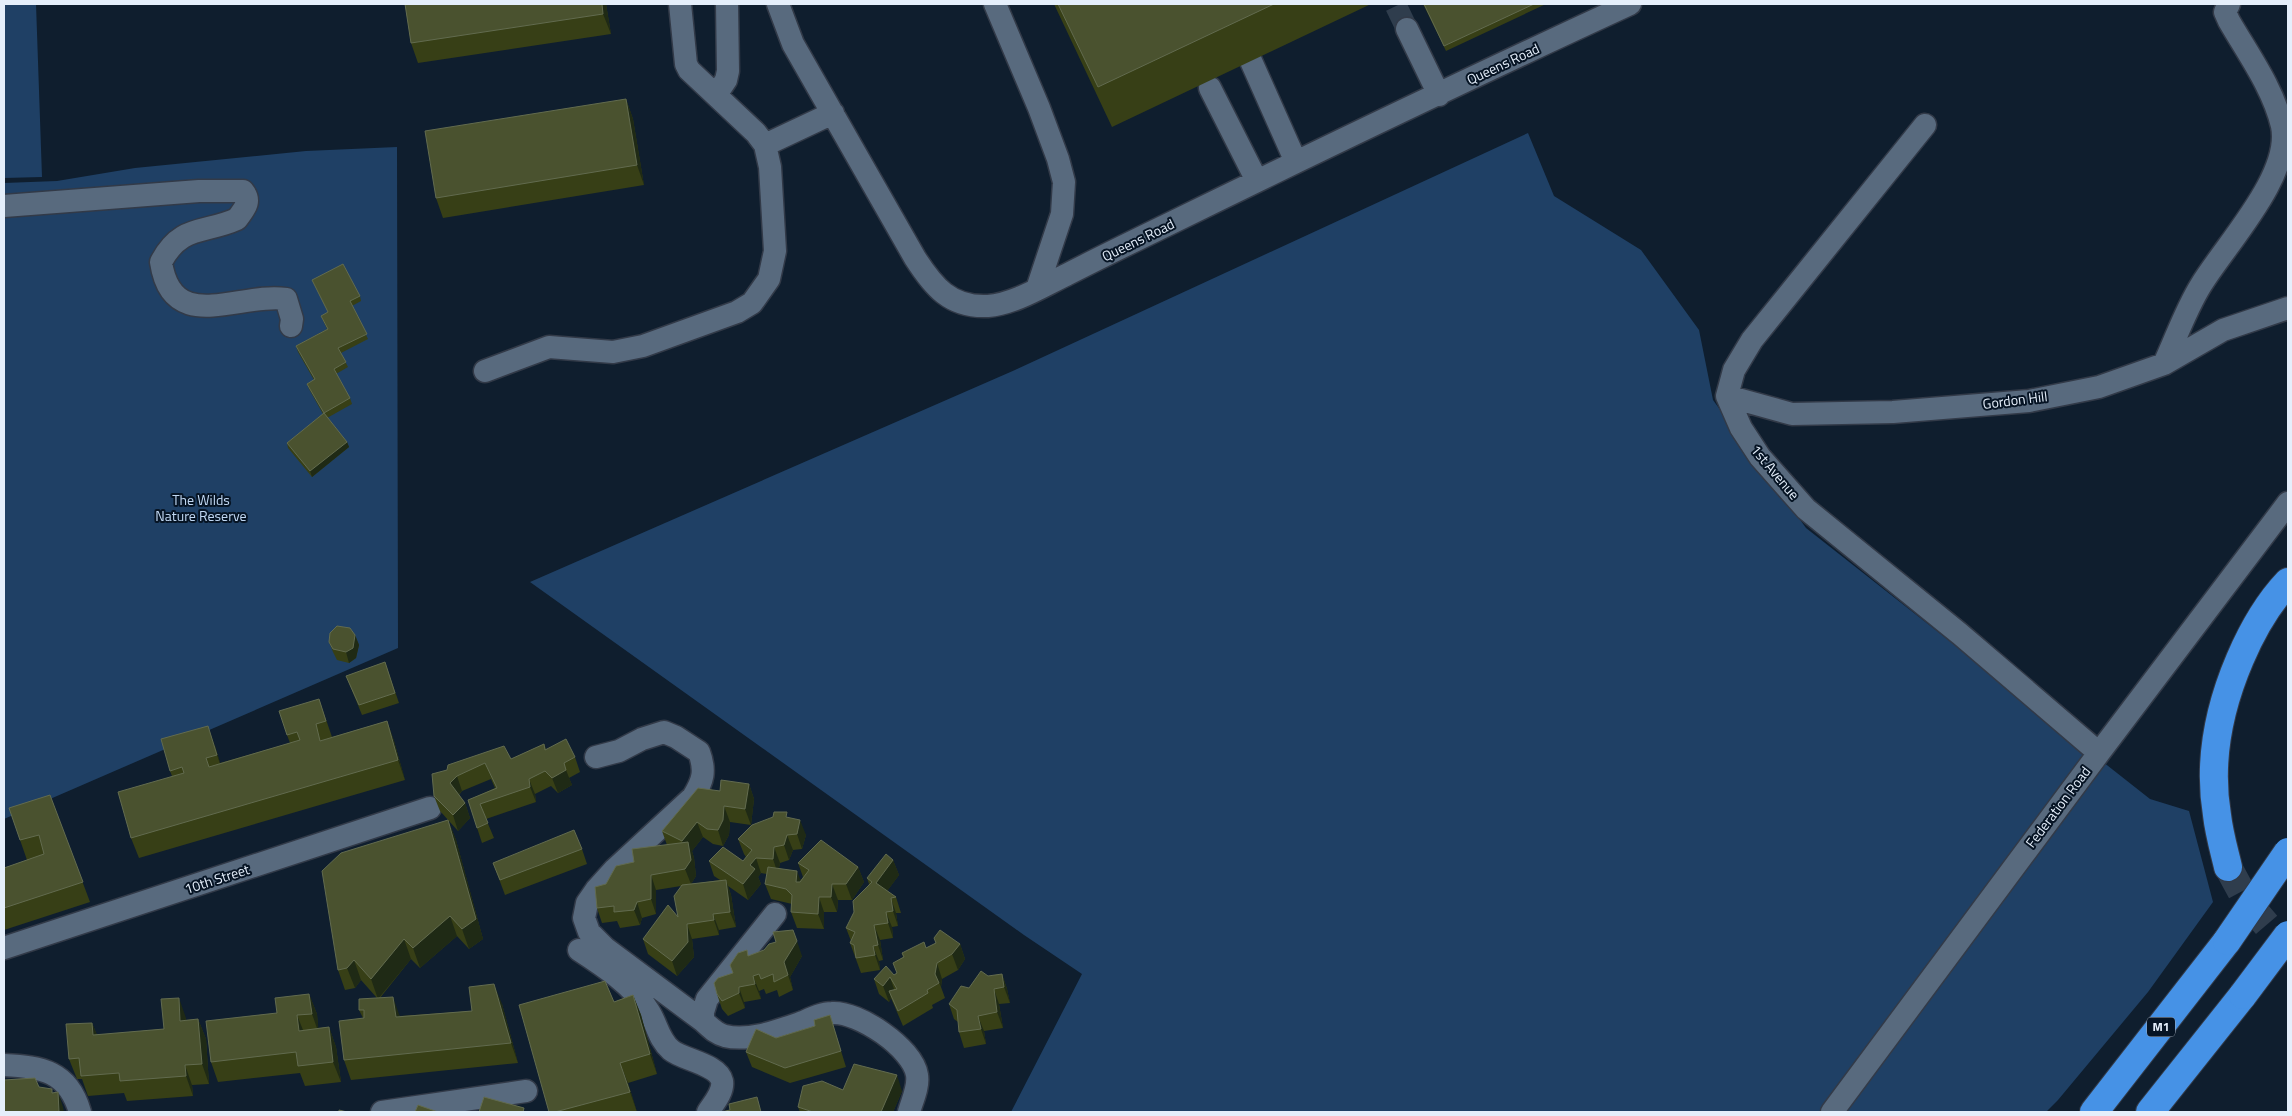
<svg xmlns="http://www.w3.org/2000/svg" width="2292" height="1116" viewBox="0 0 2292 1116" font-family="'Titillium Web',sans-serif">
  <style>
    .green { fill: #1f4065 }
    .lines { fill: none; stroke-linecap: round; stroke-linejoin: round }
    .minor-tunnel { stroke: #2f3d4d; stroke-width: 22; stroke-dasharray: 22 11; stroke-linecap: butt }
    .highway-tunnel { stroke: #2f3d4d; stroke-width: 28; stroke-dasharray: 28 14; stroke-linecap: butt }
    .minor-casing { stroke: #323a48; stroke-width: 25 }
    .highway-casing { stroke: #323a48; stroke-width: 30 }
    .minor { stroke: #586a7e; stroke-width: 22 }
    .highway { stroke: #4692e6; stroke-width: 28 }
    .highway-bridge-casing { stroke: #323a48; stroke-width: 30; stroke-linecap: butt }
    .highway-bridge { stroke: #4692e6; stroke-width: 28 }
    .wall { fill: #373f16 }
    .shaded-wall { fill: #1f2a15 }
    .building { fill: #4a522f; stroke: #626b4f }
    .labels { text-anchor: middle; stroke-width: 4; stroke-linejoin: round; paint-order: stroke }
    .shield { fill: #061424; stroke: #a2adba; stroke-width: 1 }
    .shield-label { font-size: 12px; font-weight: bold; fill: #e5effb }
    .street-label { font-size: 14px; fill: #e5effb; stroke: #061424 }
    .park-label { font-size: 14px; fill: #c2d9f4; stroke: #061424 }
  </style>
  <rect width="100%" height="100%" fill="#0f1e2e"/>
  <path class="green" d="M4 4H36L42 177 4 178Z
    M1528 133 1554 196 1641 250 1699 330 1713 400 1806 528 2150 799 2189 811 2213 902 2148 992 2058 1100 2046 1112H1011L1082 974 1024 935 530 582 1015 370Z
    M397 147 398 648 4 819V183L57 181 135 168 306 151Z"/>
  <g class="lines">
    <path class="minor-tunnel" d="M1396 6 1407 29"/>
    <path class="highway-tunnel" d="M2228 867 2247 902 2288 950"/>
    <g class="minor-casing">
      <path id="minor" d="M680 4 686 64 689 70 756 133 765 145 833 113
        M778 4 793 44 915 258C933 286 950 308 988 306 1014 304 1043 286 1066 275 1101 257 1136 240 1171 223 1324 148 1476 75 1630 4
        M995 4 1039 108 1058 159 1064 182 1062 214 1037 289
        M1407 29 1439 95
        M1251 61 1296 162
        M1210 88 1257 181
        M716 95 726 80 728 71 727 4
        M1925 125 1752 340 1734 370 1727 396 1741 428 1760 457 1806 509 1960 634 2099 753
        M4 206 199 191H243C252 202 244 209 237 219 204 234 181 224 161 262 172 336 238 292 286 299L292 319 291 326
        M2164 364C2176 338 2186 309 2201 285 2226 244 2292 175 2282 126 2273 88 2248 54 2229 21L2225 12 2229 4
        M485 371 549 347 613 352 643 346 737 312 752 303 769 279 775 251 770 167 765 145
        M1727 396 1792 414 1893 412 2029 401 2099 387 2164 364 2223 330 2288 308
        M596 757 619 751 642 739 664 732 676 737 699 752C706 771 703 781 693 797L615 869 596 890 587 903 584 918 589 932 605 948 703 1021
        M775 914 707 999 703 1012V1021C710 1027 716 1034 725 1036 749 1042 780 1030 803 1022 812 1018 822 1013 832 1013 858 1011 913 1048 917 1075 919 1087 912 1101 909 1112
        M4 948 430 808
        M579 950C602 965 634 986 648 1010 657 1023 658 1039 671 1050 683 1060 718 1064 722 1081 724 1092 713 1104 708 1112
        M4 1065C42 1067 68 1071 80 1112
        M382 1112 526 1091
        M1832 1112 2099 753 2288 503"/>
    </g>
    <g class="highway-casing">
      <path id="highway" d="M2228 867C2224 850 2219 833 2217 815 2208 761 2219 708 2240 659 2252 631 2267 604 2288 582
        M2094 1112 2227 941
        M2150 1112 2243 995"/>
    </g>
    <use href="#minor" class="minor"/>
    <use href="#highway" class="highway"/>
    <g class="highway-bridge-casing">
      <path id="highway-bridge" d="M2227 941 2288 852
        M2243 995 2288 935"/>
    </g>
    <use href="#highway-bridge" class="highway-bridge"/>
  </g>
  <path class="wall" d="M405 4H606L611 34 418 63 411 43Z
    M1054 4H1371L1112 127Z
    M1423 4H1546L1446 51Z
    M626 99 633 119 644 185 443 218 436 198Z
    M312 280 360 296 361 301 352 306 368 339 341 353 348 367 336 374 350 398 352 404 327 418 347 442 349 447 312 477 288 448 287 443 323 414 309 389 307 384 314 380 298 352 296 346 327 329 321 316 328 312Z
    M355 635 359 645 356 658 349 663 337 660 333 652 329 642Z
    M385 662 399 703 362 715 346 676Z
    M319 699 332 737 387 721 394 741 405 780 139 858 131 838 172 776 170 771 215 746 220 763 290 743 287 735Z
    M544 744 546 749 575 757 580 772 569 778 572 785 558 793 551 786 535 794 536 802 486 819 494 838 482 843 468 800 495 788 491 779 462 791 459 795 465 803 470 818 458 831 440 811 434 796 447 770 511 759Z
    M749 784 754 799 751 825 730 822 729 835 723 846 713 844 703 837 692 851 694 858 696 876 691 884 720 880 714 876 709 861H743L746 857 744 854 738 839 789 818 806 835 802 849 793 850 789 860 780 863 779 868 801 880 803 877 798 863 858 867 864 882 852 900H838L837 912H824V929L797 928 791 912 792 904 771 899 765 884 767 874 761 873 758 877 761 884 748 900 728 886 731 895 736 927 719 930V935L692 939 694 957 677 976 648 954 643 939 678 917 681 886 656 890V914L642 918 640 925 620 928 617 921 602 923 597 908 606 884 667 845 662 831 720 791Z
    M50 795 90 902 4 930V868L27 860 20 840Z
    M448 820 456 840 483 939 469 949 457 936 420 968 411 959 380 998 400 1016 472 1011 502 1004 518 1063 351 1080 344 1060 363 1018 359 1010 377 998 361 980 355 988 345 990 338 970Z
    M582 849 587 864 505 895 493 863Z
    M893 860 899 875 887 891 896 897 901 913H896L898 926 892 927 893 938 880 940 883 960 879 961 880 970 861 973 850 943 851 941 846 928 869 884 867 878Z
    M934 938 960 944 965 959 958 970 942 979 941 987 945 998 932 1005 933 1008 903 1026 891 998 889 1002 879 994 874 979 894 975 897 973 893 963 903 957 902 953 926 948 936 943Z
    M749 956H802L790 977 793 990 779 997 777 990 766 994 764 989 759 991 761 999 744 1002 745 1008 728 1016 722 1009 717 994 733 973Z
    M1002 974 1007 989 1010 1003 999 1004 1003 1028 984 1031 986 1044 964 1048 959 1032 958 1022 954 1019 949 1004 969 988 988 976Z
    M309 994 317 1014 318 1028 329 1027 336 1047 341 1082 305 1086 300 1073 218 1082 211 1062 277 1013Z
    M633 995 641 1015 657 1074 628 1083 637 1112H549L614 1002Z
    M830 1015 846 1067 790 1083 752 1067 746 1052 776 1038 815 1026Z
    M186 1018V1020L198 1019 206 1039 209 1084 192 1085 193 1096 127 1101 124 1093 88 1096 82 1079H77L69 1059 92 1023 97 1035 164 1029Z
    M843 1090 902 1091 893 1112H800L798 1107Z"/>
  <path class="shaded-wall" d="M602 4H606L611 34 603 14Z
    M626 99 633 119 644 185 637 165Z
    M347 442 349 447 312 477 310 471Z
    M355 635 359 645 356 658 349 663 346 652Z
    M387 721 394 741 405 780 398 760Z
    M208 726 215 746 224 775 217 755Z
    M566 770 572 785 558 793 552 778Z
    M457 776 462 791 455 798 450 783Z
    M529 779 535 794 536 802 530 787Z
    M749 784 754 799 751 825 745 809Z
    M465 803 470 818 458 831 453 815Z
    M724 806 730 822 729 835 723 846 718 830Z
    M448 820 456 840 483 939 469 949 462 929Z
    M800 820 806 835 802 849 797 834Z
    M697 822 703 837 692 851 694 858 696 876 691 884 685 869 688 856 682 841Z
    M787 835 793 850 789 860 784 845Z
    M774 847 780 863 778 874 773 859Z
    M756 858 761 873 758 877 761 884 748 900 743 884 750 865Z
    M893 860 899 875 882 898 876 883Z
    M858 867 864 882 852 900 846 884Z
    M797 871 803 887 796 882Z
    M651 875 656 890V914L651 899Z
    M726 880 731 895 736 927 730 912Z
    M832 884 838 900 837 912 831 897Z
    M819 897 824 912V929L818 914Z
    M891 898 896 913 898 926 893 911Z
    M637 902 642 918 640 925 634 910Z
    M886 912 892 927 893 938 888 923Z
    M713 914 719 930V935L714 920Z
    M450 916 457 936 420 968 413 948Z
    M687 924 692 939 694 957 677 976 672 961Z
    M874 925 880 940 883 960 878 945Z
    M404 939 411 959 378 999 371 979Z
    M797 941 802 956 790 977 793 990 788 975 784 962Z
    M960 944 965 959 958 970 952 954Z
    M873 946 879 961 880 970 875 955Z
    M354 960 361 980 355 988 347 968Z
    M937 963 942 979 941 987 935 974Z
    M1002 974 1007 989 1010 1003 1004 987Z
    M753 976 759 991 761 999 755 984Z
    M890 977 895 992 889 991 891 998 889 1002 883 986Z
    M494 984 502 1004 518 1063 511 1043Z
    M739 987 744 1002 745 1008 739 993Z
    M994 989 999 1004 1003 1028 997 1012Z
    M309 994 317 1014 319 1034 312 1014Z
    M633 995 641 1015 657 1074 650 1054Z
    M393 997 400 1017H396Z
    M179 998 186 1018 188 1041 180 1021Z
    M297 1015 305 1035 299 1031Z
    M978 1016 984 1031 986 1044 981 1029Z
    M198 1019 206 1039 209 1084 202 1064Z
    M92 1023 100 1042 93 1035Z
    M329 1027 336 1047 341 1082 333 1062Z
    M620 1063 628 1083 637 1112 630 1092Z
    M185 1065 192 1085 193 1096 186 1076Z
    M897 1075 902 1091 893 1112H881Z
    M58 1092 63 1107 64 1112H59Z"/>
  <path class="building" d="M405 4H602L603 14 411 43Z
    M1058 4H1274L1098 87Z
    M1424 4H1534L1444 46Z
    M626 99 637 165 436 198 425 131Z
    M343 264 360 296 350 301 367 334 338 348 346 362 334 369 350 398 324 413 307 384 315 379 296 346 328 329 321 316 328 312 312 280Z
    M324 413 347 442 310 471 287 443Z
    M337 626 350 628 355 635 353 648 346 652 333 649 329 642 330 633Z
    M385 662 395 693 359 705 346 676Z
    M319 699 326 721 316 724 320 741 387 721 398 760 131 838 118 792 184 773 182 767 170 771 161 739 208 726 217 755 206 758 209 767 300 740 297 732 287 735 279 711Z
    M566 739 575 757 564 763 566 770 552 778 545 771 529 779 530 787 480 804 488 823 477 828 468 800 497 788 485 763 457 776 450 783 465 803 453 815 434 796 432 774 447 770 448 765 504 746 511 759 544 744 545 750Z
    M721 780 749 784 745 809 724 806 723 820 718 830 707 829 697 822 682 841 662 831 698 788 720 791Z
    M50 795 83 882 4 908V868L44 854 39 835 20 840 9 808Z
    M774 812H787L786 817 800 820 797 834 787 835 784 845 774 847 773 859 756 858 750 865 755 869 743 884 709 861 723 847 743 861 752 850 738 839 752 825 773 817Z
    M448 820 476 919 462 929 450 916 413 948 404 939 371 979 354 960 347 968 338 970 322 871 341 853Z
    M574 830 582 849 500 880 493 863Z
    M821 840 858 867 846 884H832L831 897H819L818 914 791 912 792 895 786 889 765 884 768 867 797 871 796 882H800L809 870 798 863Z
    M688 842 691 860 685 869 651 875V899L637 902 634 910 614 912V906L597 908 595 887 606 884 616 866 634 862 632 849Z
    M886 854 893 860 876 883 896 897 891 898 893 911 886 912 888 923 874 925 878 945 873 946 875 955 856 958 854 945 850 943 855 932 846 928 854 912 853 901 872 882 867 878Z
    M726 880 730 912 713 914 714 920 687 924 688 942 672 961 643 939 668 905 678 917 674 896 682 885Z
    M793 930 797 941 784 962 788 975 774 982 773 974 761 979 759 974 753 976 755 984 739 987V993L722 1001 717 994 714 983 718 978 733 973 730 965 738 953 747 950 748 956 764 950 769 944 776 942 773 932Z
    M940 930 960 944 952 954 937 963 935 974 939 983 927 990 928 993 898 1011 889 991 897 989 890 977 883 986 874 979 886 966 894 975 897 973 893 963 904 957 902 953 924 942 926 948 936 943 934 938Z
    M981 971 988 976 1002 974 1004 987 994 989 997 1012 978 1016 981 1029 959 1032 957 1010 949 1004 961 986 969 988Z
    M605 981 614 1002 633 995 650 1054 620 1063 630 1092 555 1112H549L519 1005Z
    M494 984 511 1043 344 1060 339 1021 364 1018V1010H359V999L393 997 396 1017 472 1011 469 987Z
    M309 994 312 1014 297 1015 299 1031 329 1027 333 1062 298 1066 296 1052 211 1062 206 1021 277 1013 275 998Z
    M179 998 180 1021 198 1019 202 1064 185 1065 186 1076 120 1081 119 1073 81 1076 79 1058 69 1059 66 1024 92 1023 93 1035 164 1029 161 999Z
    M830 1015 841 1051 785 1068 746 1052 756 1029 776 1038 815 1026 814 1020Z
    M854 1064 897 1075 881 1112H813L798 1107 803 1086 822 1081 843 1090Z
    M35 1078 39 1087 52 1089V1093L58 1092 59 1112H4V1080Z
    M484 1097 524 1108 523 1112H479Z
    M757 1097 761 1112H721L730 1110 729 1104Z
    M418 1105 438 1112H415Z
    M339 1110 347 1112H339Z"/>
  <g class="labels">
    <rect class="shield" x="2147" y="1017.5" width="28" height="19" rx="4"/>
    <g class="shield-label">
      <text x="2161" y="1031">M1</text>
    </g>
    <g class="street-label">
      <text transform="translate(1503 64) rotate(-25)" y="5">Queens Road</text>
      <text transform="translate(1138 240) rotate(-26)" y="5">Queens Road</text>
      <text transform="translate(2015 400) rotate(-7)" y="5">Gordon Hill</text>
      <text transform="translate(1775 472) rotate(50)" y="5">1st Avenue</text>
      <text transform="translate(2058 807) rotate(-53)" y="5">Federation Road</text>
      <text transform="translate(217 879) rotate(-18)" y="5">10th Street</text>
    </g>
    <g class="park-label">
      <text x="201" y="505">The Wilds<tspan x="201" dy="16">Nature Reserve</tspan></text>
    </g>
  </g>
  <rect width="2292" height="1116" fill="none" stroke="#e5effb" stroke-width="10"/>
</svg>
